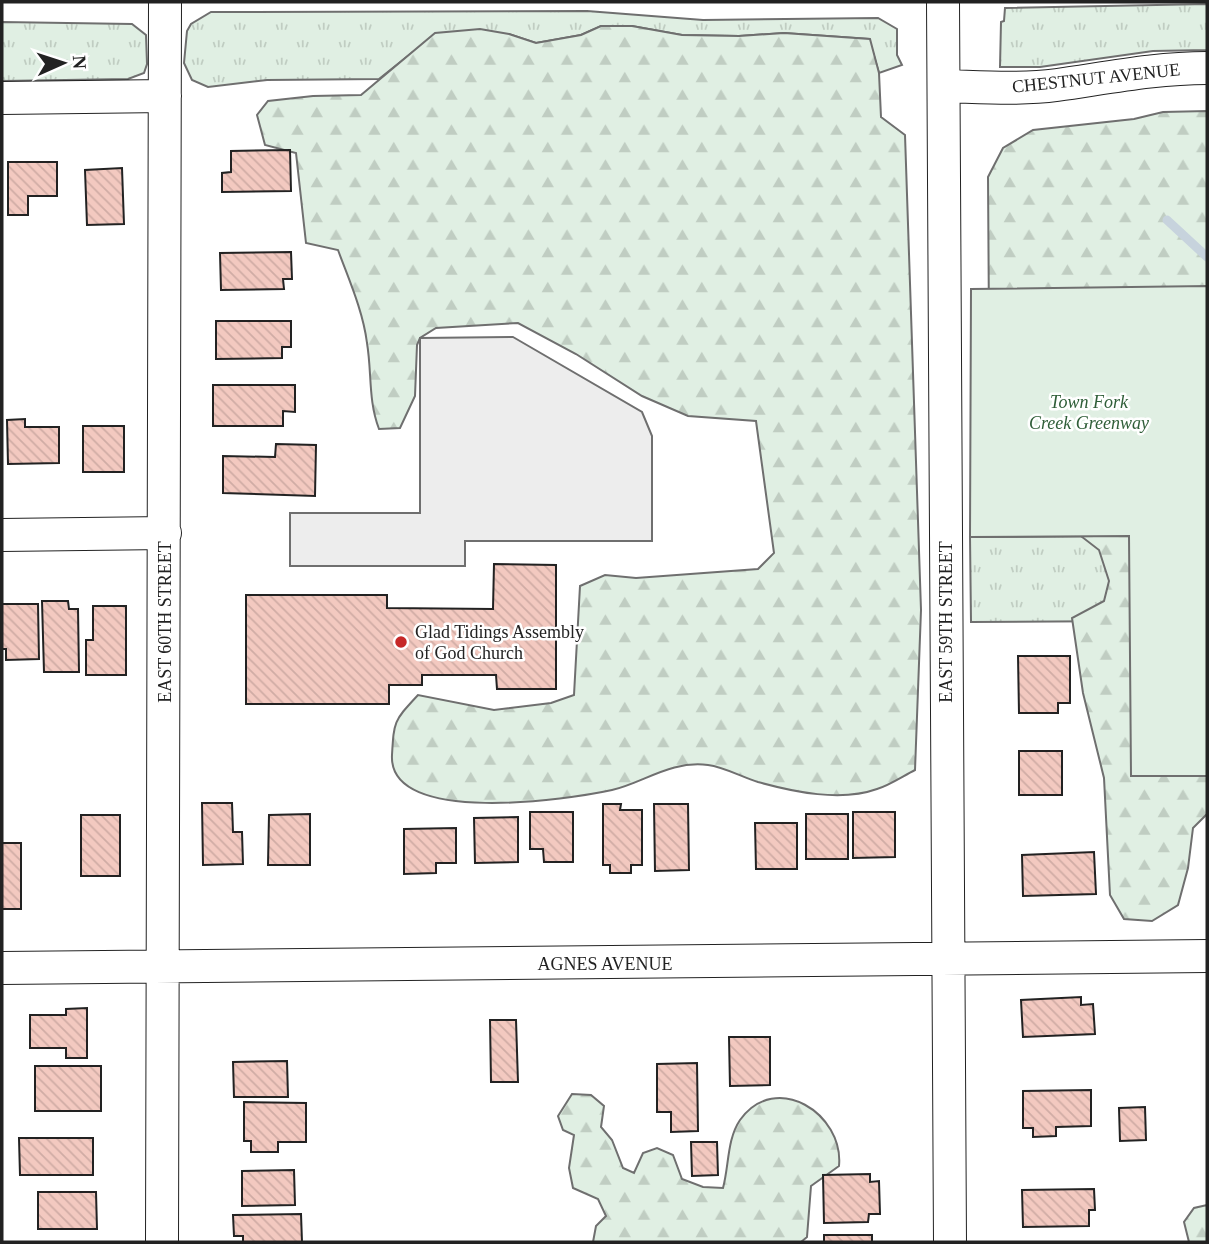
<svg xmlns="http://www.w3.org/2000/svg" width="1209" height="1244" viewBox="0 0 1209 1244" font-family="'Times New Roman',serif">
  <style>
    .grass { fill: url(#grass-tufts); stroke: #6f6f6f; stroke-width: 2 }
    .forest { fill: url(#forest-firs); stroke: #6f6f6f; stroke-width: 2 }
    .park { fill: #e0efe3; stroke: #6f6f6f; stroke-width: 2 }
    .parking { fill: #ededed; stroke: #6f6f6f; stroke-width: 2 }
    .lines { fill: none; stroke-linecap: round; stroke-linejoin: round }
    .stream { stroke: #c7d3dd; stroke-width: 9 }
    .building { fill: url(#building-back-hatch); stroke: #222; stroke-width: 2 }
    .minor-casing { stroke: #222; stroke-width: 34 }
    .minor { stroke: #fff; stroke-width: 32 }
    .poi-dot { fill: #c62828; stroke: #fff; stroke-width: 2.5 }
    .labels { text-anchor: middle; stroke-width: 5; stroke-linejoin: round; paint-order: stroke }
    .street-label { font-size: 18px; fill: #222; stroke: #fff }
    .park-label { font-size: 18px; font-style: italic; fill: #2f5e38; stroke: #fff }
    .poi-label { font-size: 18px; fill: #222; stroke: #fff; text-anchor: start }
  </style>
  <defs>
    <pattern id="grass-tufts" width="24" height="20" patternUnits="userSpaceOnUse" patternTransform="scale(1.75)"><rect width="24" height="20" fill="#e0efe3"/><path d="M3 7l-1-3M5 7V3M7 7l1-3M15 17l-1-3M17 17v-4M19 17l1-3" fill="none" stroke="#c0cdc2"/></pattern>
    <pattern id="forest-firs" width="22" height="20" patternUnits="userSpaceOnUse" patternTransform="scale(1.75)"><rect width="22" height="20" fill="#e0efe3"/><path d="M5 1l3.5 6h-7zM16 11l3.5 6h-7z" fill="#c0cdc2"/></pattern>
    <pattern id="building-back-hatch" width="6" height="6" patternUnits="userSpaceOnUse" patternTransform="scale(1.75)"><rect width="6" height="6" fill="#f3c9c0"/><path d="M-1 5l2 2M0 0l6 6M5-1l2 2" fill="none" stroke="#d0aca5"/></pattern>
  </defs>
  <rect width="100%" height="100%" fill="#fff"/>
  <path class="grass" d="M1207 4V50L1153 51 1040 67H1000L1001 22 1004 21 1005 8Z
    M587 11 703 20 878 18 897 29V55L902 65 879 73 869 39 784 33 739 36 682 35 632 26H601L581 35 536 43 509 34 413 52 379 79 267 80 208 87 192 80 184 63 187 31 191 24 211 12Z
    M2 22 132 24 146 35 147 64 144 73 128 79 2 81Z
    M1129 536 1131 621 971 622 970 537Z"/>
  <path class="forest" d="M601 26H632L682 35 739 36 784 33 870 39 879 73 881 117 905 135 921 610 915 770C903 776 890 785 877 789 841 802 794 792 758 782 742 777 724 767 708 765 671 760 643 783 612 790 571 799 388 827 392 755 394 720 394 721 418 695L494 710 551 703 574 695 580 586 605 575 636 578 758 569 774 553 756 421 688 416 642 396 576 354 518 323 436 328 420 338 417 345 415 396 400 428 379 429C368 400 372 373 367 343 363 311 349 280 338 250L306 243 296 153 265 145 257 115 268 101 313 96 361 95 435 33 480 29 509 34 536 43 581 35Z
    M1207 111V814L1193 828 1188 868 1178 905 1152 921 1124 919 1110 895 1104 778 1083 693 1072 618 1104 601 1109 581 1099 550 1064 523 989 325 988 177 1003 148 1033 130 1134 119 1163 112Z
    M572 1094 591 1095 604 1106 601 1127 612 1140 623 1168 634 1173 643 1153 657 1148 673 1155 682 1179 703 1187 723 1188C729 1166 727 1139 740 1120 776 1070 844 1114 839 1166L811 1186 807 1237 801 1242H593L596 1226 606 1216 598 1199 573 1188 569 1168 574 1135 563 1130 558 1116Z
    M1207 1205V1242H1189L1184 1222 1194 1208Z"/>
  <path class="park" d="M1207 286V776H1131L1129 536 970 537 971 289Z"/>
  <path class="parking" d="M513 337 642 412 652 436V541H465V566H290V513H420V338Z"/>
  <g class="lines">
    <path class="stream" d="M1167 220 1207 257"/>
  </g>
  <path class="building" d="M290 150 291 191 222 192V173L231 172V151Z
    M8 162H57V196H28V215H8Z
    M122 168 124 224 87 225 85 170Z
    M291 252 292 279H283L284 289 221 290 220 253Z
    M216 321H291V347H282V358L216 359Z
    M213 385H295V412L283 411V426H213Z
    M25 419V427H59V463L8 464 7 420Z
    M83 426H124V472H83Z
    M276 444 316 445 315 496 223 493V456L275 457Z
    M494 564 556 565V689H497L496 675H422V685H389V704H246V595H387V608L493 609Z
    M42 601H68L69 609H78L79 672H44Z
    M2 604H38L39 659 6 660V649H2Z
    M93 606H126V675H86V640H93Z
    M1018 656H1070V703H1058V713H1019Z
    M1019 751H1062V795H1019Z
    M202 803H232L233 832H242L243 864 203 865Z
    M603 804H621L620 810H642V865H631V873H610V865H603Z
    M654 804H688L689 870 655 871Z
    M530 812H573V862H544L543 849H530Z
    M853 812H895V857L853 858Z
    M310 814V865H268L269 815Z
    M806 814H848V859H806Z
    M81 815H120V876H81Z
    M518 817V862L475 863 474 818Z
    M755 823H797V869H756Z
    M456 828V863H436V873L404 874V829Z
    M2 843H21V909H2Z
    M1094 852 1096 894 1023 896 1022 855Z
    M1081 997V1005L1093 1004 1095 1034 1023 1037 1021 1000Z
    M87 1008V1058H66V1048H30V1015H66V1009Z
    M490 1020H516L518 1082H491Z
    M729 1037H770V1085L730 1086Z
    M287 1061 288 1097H234L233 1062Z
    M697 1063 698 1131 671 1132V1112H657V1064Z
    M35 1066H101V1111H35Z
    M1091 1090V1126L1056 1127V1136L1033 1137V1128H1023V1091Z
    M244 1102 306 1103V1142H278V1152H251V1141H244Z
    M1145 1107 1146 1140 1120 1141 1119 1108Z
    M19 1138H93V1175H20Z
    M691 1142H717L718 1175 692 1176Z
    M294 1170 295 1205 242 1206V1171Z
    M870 1174V1182L879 1181 880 1214H869L868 1222 824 1223 823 1175Z
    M1094 1189 1095 1210H1089V1226L1023 1227 1022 1190Z
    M38 1192H96L97 1229H38Z
    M301 1214 302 1242H243V1236H234L233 1215Z
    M824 1235H872V1242H824Z"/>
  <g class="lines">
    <g class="minor-casing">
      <path id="minor" d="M943 2 950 1242
        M944 86C981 87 1019 90 1057 85 1107 78 1156 68 1207 68
        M2 98 165 96
        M2 535 165 533
        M2 968 1207 956
        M162 1242 165 2"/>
    </g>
    <use href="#minor" class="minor"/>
  </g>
  <circle class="poi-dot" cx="401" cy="642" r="7"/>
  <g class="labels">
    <g class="street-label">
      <text transform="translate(1096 78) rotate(-6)" y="6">CHESTNUT AVENUE</text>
      <text transform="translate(165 622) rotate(-90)" y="6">EAST 60TH STREET</text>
      <text transform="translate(946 622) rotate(-90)" y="6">EAST 59TH STREET</text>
      <text x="605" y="970">AGNES AVENUE</text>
    </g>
    <g class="park-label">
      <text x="1089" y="408">Town Fork<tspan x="1089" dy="21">Creek Greenway</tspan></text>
    </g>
    <g class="poi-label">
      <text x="415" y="638">Glad Tidings Assembly<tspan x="415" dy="21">of God Church</tspan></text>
    </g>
  </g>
  <rect width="1209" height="1244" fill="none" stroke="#222222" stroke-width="7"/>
  <g transform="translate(63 63) rotate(87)" stroke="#ffffff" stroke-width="5" paint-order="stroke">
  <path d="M0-5L12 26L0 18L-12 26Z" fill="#222222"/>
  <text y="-10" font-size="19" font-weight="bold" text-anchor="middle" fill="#222222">N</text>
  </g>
</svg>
